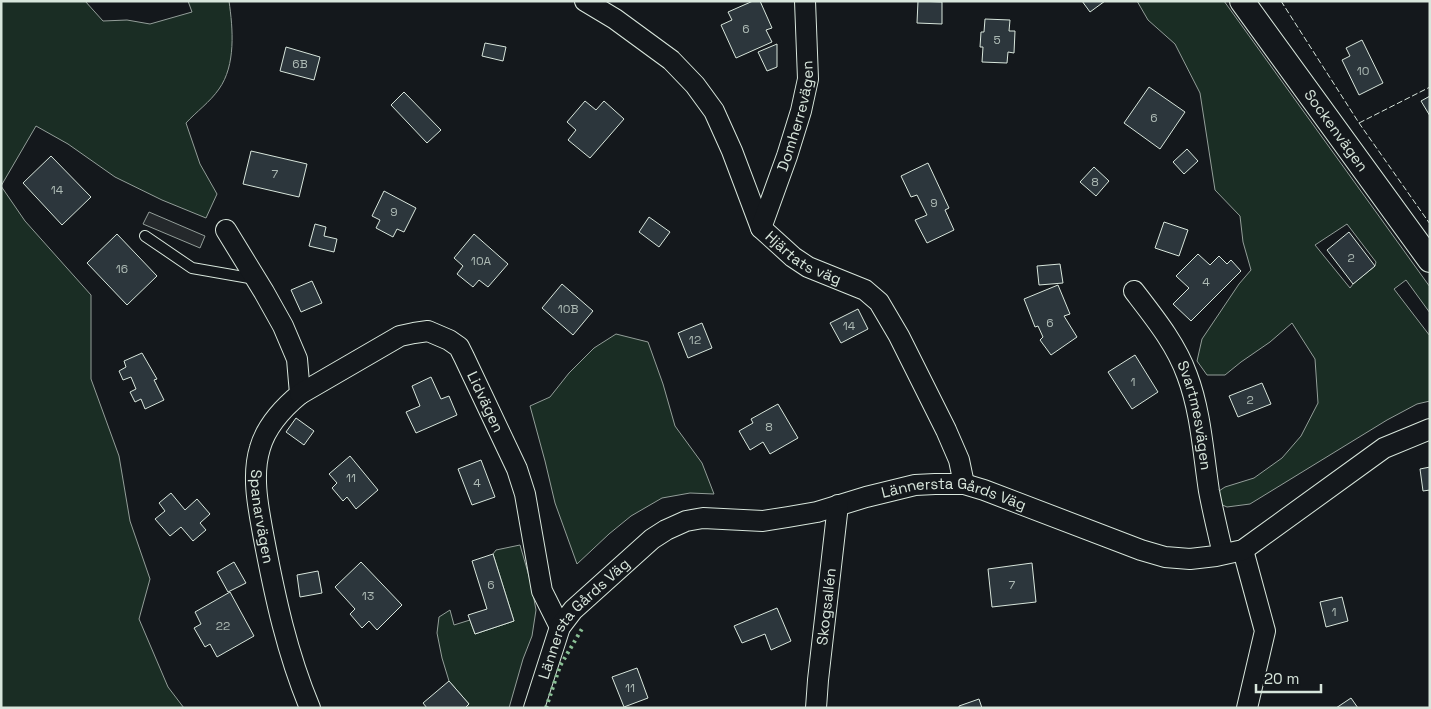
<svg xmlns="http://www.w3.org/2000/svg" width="1431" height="709" viewBox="0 0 1431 709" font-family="'Space Grotesk',sans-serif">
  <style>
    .green { fill: #1a2d24; stroke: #939e99; fill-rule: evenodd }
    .parking { fill: #24282b; stroke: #939e99 }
    .building { fill: #2c363c; stroke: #d8e6dc }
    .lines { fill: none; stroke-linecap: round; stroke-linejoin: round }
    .service-casing { stroke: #d8e6dc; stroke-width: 12 }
    .minor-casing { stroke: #d8e6dc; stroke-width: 22 }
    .tertiary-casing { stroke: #d8e6dc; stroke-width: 26 }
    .service { stroke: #14181c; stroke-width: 10 }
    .minor { stroke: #14181c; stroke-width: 20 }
    .tertiary { stroke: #14181c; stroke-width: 24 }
    .hedge { stroke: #8ac095; stroke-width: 4; stroke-dasharray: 2.5 4; stroke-linecap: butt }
    .fence { stroke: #d8e6dc; stroke-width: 1; stroke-dasharray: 6 2.5; stroke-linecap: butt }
    .labels { text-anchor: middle; stroke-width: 4; stroke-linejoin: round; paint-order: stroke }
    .number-label { font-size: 12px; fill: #adbab4 }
    .street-label { font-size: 15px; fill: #d8e6dc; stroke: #14181c }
  </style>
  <rect width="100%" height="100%" fill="#14181c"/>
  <path class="green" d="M1 1H85L103 21 127 20 150 24 192 12 188 1H229C233 29 236 65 219 89 210 102 196 112 186 123L200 164 217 194 206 218 162 200 115 177 68 144 36 126 1 186Z
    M1137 1H1224L1430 287V313L1406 280 1394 289 1430 336V401L1417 404 1387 420 1250 504 1227 507 1218 503 1219 491 1225 487 1254 478 1282 458 1301 436 1318 403 1315 359 1292 323 1270 342 1241 362 1225 375H1207L1197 361 1202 339 1239 284 1251 270 1243 242 1240 216 1215 190 1200 93 1175 44 1148 20ZM1347 224 1376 262 1375 266 1353 284 1350 288 1315 245Z
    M1 186 25 221 91 295V379L119 456 130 521 150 579 139 619 168 687 184 708H1Z
    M616 334 648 342 663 384 675 426 702 463 714 494 690 493 662 498 631 516 609 534 577 564 555 503 545 461 530 406 550 397 569 373 594 348Z
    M520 545 531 583 536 610 532 636 523 659 509 708H465L469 704 449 681 442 658 437 633 439 617 450 610 454 625 470 620 475 634 514 621 493 554 496 550Z"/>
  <path class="parking" d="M149 212 205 236 200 248 143 224Z"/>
  <path class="building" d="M753 1H760L772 28 766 30 772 42 736 58 721 25 732 20 728 12Z
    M918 1 942 2V24L917 23Z
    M1082 1H1105L1090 12Z
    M985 19 1010 20 1009 31H1015L1014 53 1008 52 1007 63 982 62 983 47H980L981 32H984Z
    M1362 40 1383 83 1359 95 1342 60 1350 56 1346 48Z
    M485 43 506 47 503 61 482 56Z
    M777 44V67L767 71 758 52Z
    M286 47 320 57 314 80 280 71Z
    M1149 87 1185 112 1160 149 1124 123Z
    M404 92 441 130 427 143 391 105Z
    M1430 96V116L1421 101Z
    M585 101 596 110 604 101 624 119 590 158 568 140 576 130 567 122Z
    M1187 149 1198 161 1184 174 1173 162Z
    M251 151 307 164 299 197 243 184Z
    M51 156 91 197 62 225 23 183Z
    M928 163 949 208 945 210 954 230 927 243 915 220 927 215 917 195 911 197 901 176Z
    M1094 167 1109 181 1096 196 1080 182Z
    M384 191 416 208 404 232 397 229 393 237 376 228 380 220 372 216Z
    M649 217 670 232 659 247 639 232Z
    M1164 222 1188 230 1179 256 1155 248Z
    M315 224 326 227 324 236 337 239 334 252 309 246Z
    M1349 232 1375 266 1353 284 1327 250Z
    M117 234 157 276 127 305 87 263Z
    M474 234 508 264 488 287 479 280 473 287 457 274 463 266 454 258Z
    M1198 254 1210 265 1219 256 1227 264 1231 260 1241 271 1191 321 1173 304 1189 288 1176 276Z
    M1060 264 1063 283 1039 285 1037 266Z
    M312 281 322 303 301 312 291 290Z
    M562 284 593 311 573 335 542 308Z
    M1058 285 1070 314 1064 316 1077 337 1051 355 1040 340 1043 337 1038 326 1035 327 1024 299Z
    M858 309 868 329 841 343 830 323Z
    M702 323 712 348 688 358 678 333Z
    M142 353 157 379 154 380 164 400 145 409 141 399 135 402 130 392 136 389 131 377 123 380 119 371 126 367 124 361Z
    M1135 355 1158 392 1132 409 1108 372Z
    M431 377 441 399 449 396 457 415 416 433 406 412 420 406 412 386Z
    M1262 383 1271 404 1238 417 1229 396Z
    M778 404 798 438 770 454 763 442 750 450 739 431 753 423 751 419Z
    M296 418 314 431 304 445 286 432Z
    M350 456 378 490 356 509 347 497 343 501 332 488 337 483 329 474Z
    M481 460 495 497 472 505 458 469Z
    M1430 467V490L1423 491 1420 469Z
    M171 493 185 510 197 499 210 514 200 523 206 530 193 541 181 527 170 536 155 519 165 511 159 503Z
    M493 554 514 621 475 634 468 615 487 609 472 561Z
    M234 562 246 583 228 592 217 572Z
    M361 562 402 605 377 630 369 621 362 628 350 614 355 609 335 587Z
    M1032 563 1036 602 992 607 988 569Z
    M318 571 322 593 300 597 297 575Z
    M230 592 254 636 217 657 210 644 205 647 194 628 201 624 195 612Z
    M1342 597 1348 621 1326 627 1320 602Z
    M777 608 791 641 771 650 765 634 742 643 734 626Z
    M637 668 648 698 624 707 612 677Z
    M449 681 469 704 465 708H427L423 703Z
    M1351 698 1358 708H1336Z
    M979 699 982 708H959V706Z"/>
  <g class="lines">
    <g class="service-casing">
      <path id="service" d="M145 236 192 268 255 279"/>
    </g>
    <g class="minor-casing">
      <g id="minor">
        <path id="s1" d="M585 1 615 19 671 60 695 85 714 111 732 151 761 228 793 257 808 267 865 290 879 302 899 336 946 430 959 460 964 484"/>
        <path id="s2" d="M761 228 787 156 801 111 808 79 805 1"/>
        <path id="s3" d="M226 230 264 292 283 326 297 359 300 394C283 408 266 427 260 448 251 477 259 511 264 539 275 597 287 653 310 708"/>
        <path id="s4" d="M1134 291C1154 317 1176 344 1187 375 1201 412 1203 452 1209 491 1213 512 1218 533 1223 554"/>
        <path id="s5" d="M300 394 400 336 414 333 428 331 449 340 459 347 464 357 517 469 525 494 542 591 560 627"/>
        <path d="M1243 550 1265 631 1247 708"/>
        <path id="s6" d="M534 708 560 627 573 610 652 539 666 530 686 521 703 518 763 521 788 517 817 512 866 497 915 485 935 484H964L984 490 1141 550 1165 557 1190 559 1216 556 1243 550 1384 448 1430 429"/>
        <path id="s7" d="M816 708 818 680 838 505"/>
      </g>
    </g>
    <g class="tertiary-casing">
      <g id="tertiary">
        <path id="s8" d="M1242 1 1430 260"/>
      </g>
    </g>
    <use href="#service" class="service"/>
    <use href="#minor" class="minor"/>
    <use href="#tertiary" class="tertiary"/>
    <path class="hedge" d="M546 708 560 666 583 627"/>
    <path class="fence" d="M1281 1 1359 123 1430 224
      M1359 123 1430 87"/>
  </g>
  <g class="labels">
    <g class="number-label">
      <text x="746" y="33">6</text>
      <text x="997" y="44">5</text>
      <text x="300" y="68">6B</text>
      <text x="1363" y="75">10</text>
      <text x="1154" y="122">6</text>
      <text x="275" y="178">7</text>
      <text x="1095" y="186">8</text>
      <text x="57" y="194">14</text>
      <text x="934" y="207">9</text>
      <text x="394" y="216">9</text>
      <text x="1351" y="262">2</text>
      <text x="481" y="265">10A</text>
      <text x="122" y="273">16</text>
      <text x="1206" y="286">4</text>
      <text x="568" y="313">10B</text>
      <text x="1050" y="327">6</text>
      <text x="849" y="330">14</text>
      <text x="695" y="344">12</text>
      <text x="1133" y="386">1</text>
      <text x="1250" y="404">2</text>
      <text x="769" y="431">8</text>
      <text x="351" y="482">11</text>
      <text x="477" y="487">4</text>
      <text x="491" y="589">6</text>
      <text x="1012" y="589">7</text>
      <text x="368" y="600">13</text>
      <text x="1334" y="616">1</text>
      <text x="223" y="630">22</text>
      <text x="630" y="692">11</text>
    </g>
    <g class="street-label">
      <text dy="5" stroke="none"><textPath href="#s2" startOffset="118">Domherrevägen</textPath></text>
      <text dy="5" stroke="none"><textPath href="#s8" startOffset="160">Sockenvägen</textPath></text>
      <text dy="5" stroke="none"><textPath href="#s1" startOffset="350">Hjärtats väg</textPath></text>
      <text dy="5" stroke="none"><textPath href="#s5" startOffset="240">Lidvägen</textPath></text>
      <text dy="5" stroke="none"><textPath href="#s4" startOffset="141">Svartmesvägen</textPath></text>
      <text dy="5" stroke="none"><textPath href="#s6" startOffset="525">Lännersta Gårds Väg</textPath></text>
      <text dy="5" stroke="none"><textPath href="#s3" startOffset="320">Spanarvägen</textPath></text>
      <text dy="5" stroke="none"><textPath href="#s7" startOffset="102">Skogsallén</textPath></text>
      <text dy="5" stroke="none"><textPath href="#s6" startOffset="105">Lännersta Gårds Väg</textPath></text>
    </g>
  </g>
  <rect width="1431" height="709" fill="none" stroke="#d8e6dc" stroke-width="5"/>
  <path d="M1256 684v8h65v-8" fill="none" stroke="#d8e6dc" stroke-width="2.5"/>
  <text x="1264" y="684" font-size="15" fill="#d8e6dc" stroke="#14181c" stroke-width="4" paint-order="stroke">20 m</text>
</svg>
